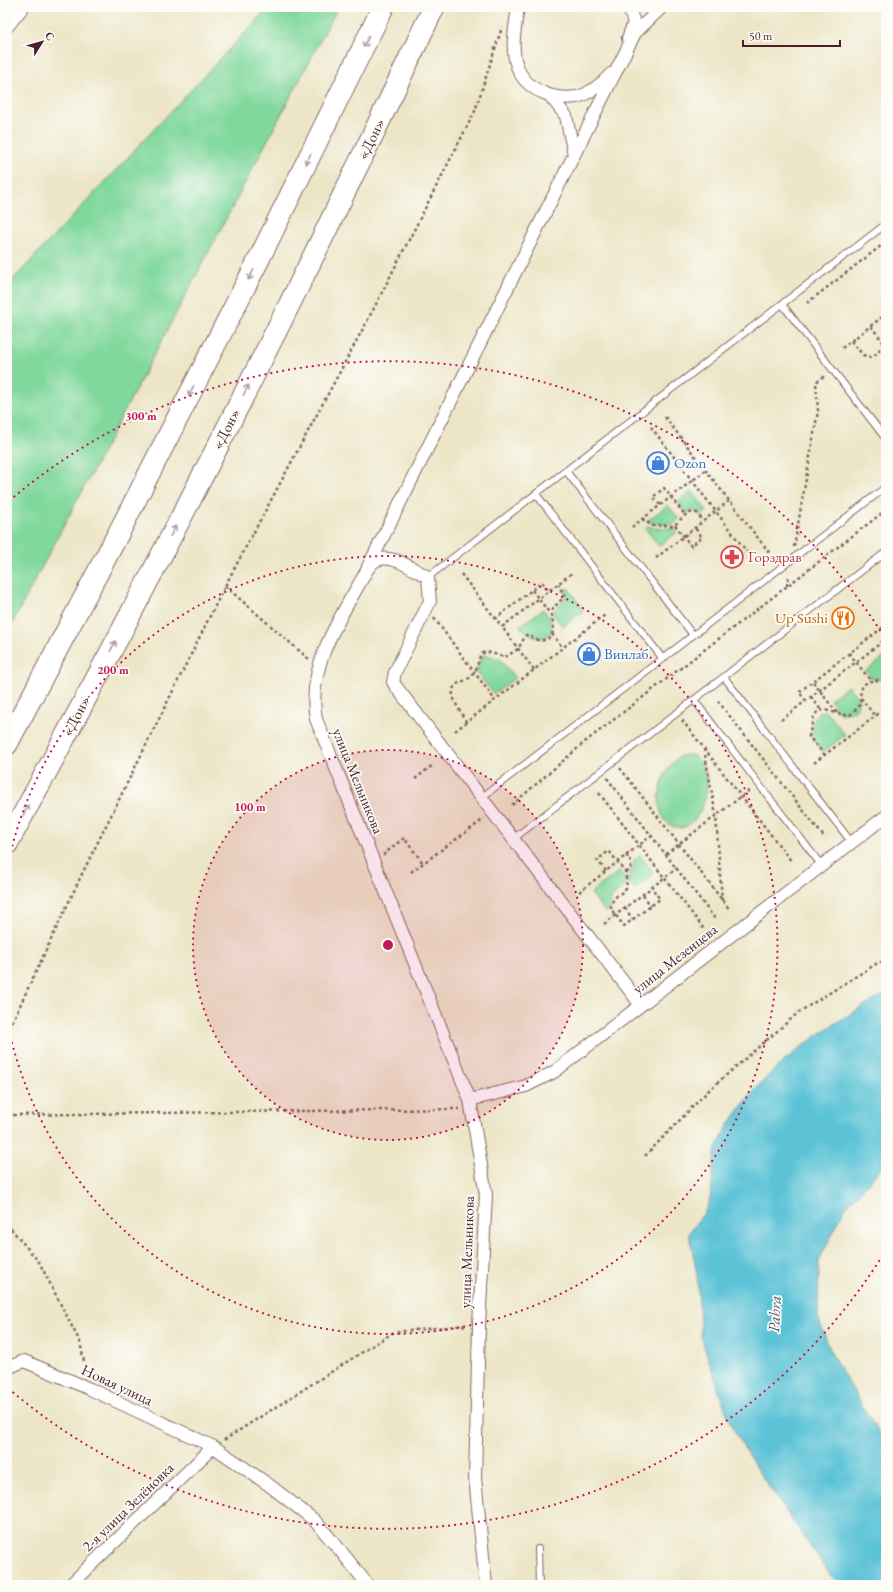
<svg xmlns="http://www.w3.org/2000/svg" width="893" height="1592" viewBox="0 0 893 1592" font-family="'EB Garamond',serif">
  <style>
    .green { fill: #80d89c; stroke: #657c64 }
    .water { fill: #5bc3d7; stroke: #527181 }
    .lines { fill: none; stroke-linecap: round; stroke-linejoin: round }
    .service-casing { stroke: #836562; stroke-width: 8 }
    .minor-casing { stroke: #836562; stroke-width: 14 }
    .motorway-casing { stroke: #836562; stroke-width: 23 }
    .path { stroke: #836562; stroke-width: 2.5; stroke-dasharray: 3 3; stroke-linecap: butt }
    .service { stroke: #fff; stroke-width: 6 }
    .minor { stroke: #fff; stroke-width: 12 }
    .motorway { stroke: #fff; stroke-width: 21 }
    .oneway { stroke: #ae9aa0 }
    .ring { fill: none; stroke: #c2185b; stroke-width: 2; stroke-dasharray: 2 4 }
    .labels { text-anchor: middle; stroke-width: 3.5; stroke-linejoin: round; paint-order: stroke }
    .street-label { font-size: 15px; fill: #4a1f2b; stroke: #fdfcf7 }
    .shop-label { font-size: 15px; fill: #366cbe; stroke: #fdfcf7; text-anchor: start }
    .health-label { font-size: 15px; fill: #be3a42; stroke: #fdfcf7; text-anchor: start }
    .food-label { font-size: 15px; fill: #c56008; stroke: #fdfcf7; text-anchor: end }
    .water-label { font-size: 16px; font-style: italic; fill: #505867; stroke: #fdfcf7 }
    .centre { fill: #c2185b; stroke: #fdfcf7; stroke-width: 2 }
    .ring-label { font-size: 12px; text-anchor: middle; font-weight: bold; fill: #c2185b; stroke: #fdfcf7; stroke-width: 3.5; stroke-linejoin: round; paint-order: stroke }
  </style>
  <rect width="100%" height="100%" fill="#fdfcf7"/>
  <filter id="ink" filterUnits="userSpaceOnUse"><feTurbulence type="fractalNoise" baseFrequency=".025" numOctaves="2"/><feDisplacementMap in="SourceGraphic" scale="8" xChannelSelector="R" yChannelSelector="G"/><feConvolveMatrix kernelMatrix="1 2 1 2 8 2 1 2 1" color-interpolation-filters="sRGB"/></filter>
  <filter id="wash" filterUnits="userSpaceOnUse"><feTurbulence type="fractalNoise" baseFrequency=".012" numOctaves="4" result="noise"/><feDisplacementMap in="SourceGraphic" scale="16" xChannelSelector="R" yChannelSelector="G"/><feGaussianBlur stdDeviation="0.9" result="paint"/><feColorMatrix in="noise" values="0 0 0 0 0 0 0 0 0 0 0 0 0 0 0 0 0 1.4 0 .05"/><feComposite in="paint" operator="in"/></filter>
  <g filter="url(#wash)">
    <rect width="100%" height="100%" fill="#ece6c7"/>
    <path class="green" d="M269 7H338L7 633V286Z
      M692 491 707 511 701 516 694 510 686 513 678 502Z
      M668 505 679 519 674 524C668 525 652 524 647 521Z
      M648 526 654 528H673L677 532 659 546 645 528Z
      M568 588 584 610 563 627 553 614C555 605 570 601 564 590Z
      M543 609 550 618 552 630C544 645 528 635 520 626Z
      M484 655 499 658 515 678 494 694 476 672 481 657Z
      M886 656V679H873L866 671Z
      M848 686 859 699 856 709 852 712 840 713 830 700Z
      M824 711 828 713 845 735 823 752 811 736 815 716 819 712Z
      M693 755C724 777 698 836 674 827 648 817 660 767 681 756 684 755 689 755 693 755Z
      M640 855 654 874 635 889 627 880 634 864 633 861Z
      M619 871 624 877 626 885 611 898 609 909 605 912 591 893Z"/>
    <path class="water" d="M886 994V1163L845 1208 819 1261 818 1318 832 1355 886 1445V1585H840L832 1577 756 1468 730 1423 701 1337 697 1274 689 1233C695 1224 704 1215 708 1205 715 1187 710 1160 719 1143 753 1074 820 1029 886 994Z"/>
  </g>
  <g filter="url(#ink)">
    <g class="lines">
      <g class="service-casing">
        <path id="service" d="M782 304 886 224
          M566 471 693 635
          M536 494 663 659
          M428 577 782 304 886 439
          M724 677 852 843
          M694 700 822 866
          M481 798 886 487
          M513 839 886 552
          M538 1549 539 1585"/>
      </g>
      <g class="minor-casing">
        <path id="minor" d="M518 7C515 29 509 53 520 73 530 92 556 100 576 97 587 96 604 82 611 74
          M628 7 634 22 628 38
          M7 27 23 7
          M551 97 566 116 574 155
          M368 567 635 33 662 7
          M470 1100 526 1086 554 1072 886 816
          M7 1368 24 1361 90 1389 214 1447 269 1485 314 1520 340 1550 368 1585
          M70 1585 208 1452
          M486 1585 475 1478 479 1325 486 1195 470 1100 316 719C306 664 342 616 367 570 369 567 372 563 375 561 391 552 414 570 428 577L430 601 395 672 393 682 397 688 641 1005"/>
      </g>
      <g class="motorway-casing">
        <path id="motorway" d="M7 744 117 536 258 261 383 7
          M7 844C158 569 300 290 434 7"/>
      </g>
      <path class="path" d="M807 303 886 242
        M871 326 886 346
        M851 341 863 355 870 357 876 354 886 341
        M842 348 886 314
        M883 402 886 399
        M665 417 771 555
        M651 427 757 565
        M660 505 653 497 664 488 685 515
        M642 519 653 526 664 525 673 526C681 521 685 510 697 513L703 521
        M675 525 691 546 702 537 695 528
        M632 527 706 470
        M794 547 818 411 816 382 826 375
        M656 558 729 501
        M461 574 502 627
        M225 586 310 660
        M787 586 789 574
        M532 590 551 615
        M434 618 495 700
        M495 619 542 582 549 591
        M552 634 563 648
        M849 653 871 681
        M534 670 502 627 572 573
        M813 682 837 713
        M811 697 821 710
        M861 698 875 716
        M718 701 824 837
        M806 701 799 692 886 625
        M682 720 792 862
        M781 720 886 639
        M466 722C462 712 443 691 459 683 465 680 470 679 474 673 479 666 477 658 483 653L487 652 505 657 518 649 526 635C531 636 534 639 538 640 541 641 545 640 547 639 558 632 551 622 552 612 553 605 562 602 564 595L558 584
        M455 731 605 615
        M704 749 716 816 722 901
        M825 755 809 737C809 732 811 729 812 724 816 699 833 716 850 715L860 705C860 683 863 680 886 680
        M814 763 886 708
        M620 768 730 910
        M607 778 716 920
        M415 779 433 765
        M599 793 704 929
        M512 805 586 741 886 510
        M666 854 751 789
        M383 855 404 838 423 863
        M626 855C638 870 626 866 626 878 626 882 627 884 627 888 619 896 611 896 611 909L624 926 660 899 652 888
        M606 871 597 860 609 851 627 874
        M411 872 484 819
        M579 892 651 836
        M643 895 651 906
        M625 908 633 920
        M604 924 677 868
        M7 1033 82 874 225 586 373 310 475 111 502 27
        M7 1115 460 1109
        M645 1156 708 1091 799 1012 876 964 886 960
        M7 1224 39 1262 80 1342 87 1376
        M224 1440 394 1332 467 1325"/>
      <use href="#service" class="service"/>
      <use href="#minor" class="minor"/>
      <use href="#motorway" class="motorway"/>
    </g>
    <defs><path id="oneway-shaft" d="M-6 0H5M1.5-3L5.5 0L1.5 3" fill="none" stroke-width="1.6" stroke-linecap="round" stroke-linejoin="round"/></defs>
    <g class="oneway">
      <use href="#oneway-shaft" transform="translate(366 42) rotate(116)"/>
      <use href="#oneway-shaft" transform="translate(308 159) rotate(116)"/>
      <use href="#oneway-shaft" transform="translate(251 275) rotate(117)"/>
      <use href="#oneway-shaft" transform="translate(246 390) rotate(-63)"/>
      <use href="#oneway-shaft" transform="translate(191 391) rotate(117)"/>
      <use href="#oneway-shaft" transform="translate(173 531) rotate(-63)"/>
      <use href="#oneway-shaft" transform="translate(113 646) rotate(-62)"/>
      <use href="#oneway-shaft" transform="translate(26 810) rotate(-61)"/>
    </g>
  </g>
  <circle cx="388" cy="945" r="195" fill="#c2185b" fill-opacity=".12"/>
  <g class="ring">
    <circle cx="388" cy="945" r="195"/>
    <path d="M8 864A389 389 0 1 1 8 1026"/>
    <path d="M886 1250A584 584 0 0 1 9 1389M9 501A584 584 0 0 1 886 640"/>
  </g>
  <defs>
    <g id="shop-ring" transform="scale(1.15)"><circle r="9.5" fill="#fdfcf7" stroke="#3f7fe0" stroke-width="1.5"/><path d="M-5-2.5h2.3a2.7 3.5 0 0 1 5.4 0H5L5.5 6h-11ZM-1.5-2.5h3a1.5 2.3 0 0 0-3 0Z" fill="#3f7fe0"/></g>
    <g id="pharmacy-ring" transform="scale(1.15)"><circle r="9.5" fill="#fdfcf7" stroke="#e0444e" stroke-width="1.5"/><path d="M-2-6h4v4h4v4h-4v4h-4v-4h-4v-4h4Z" fill="#e0444e"/></g>
    <g id="restaurant-ring" transform="scale(1.15)"><circle r="9.5" fill="#fdfcf7" stroke="#e8710a" stroke-width="1.5"/><path d="M-5-6h1v4h1v-4h1v4h1v-4h1v5L-1.5 .5V6h-2V.5L-5-1ZM5-6V6H3V1.5H1.5Q1.5-4 5-6Z" fill="#e8710a"/></g>
  </defs>
  <g fill-rule="evenodd">
    <use href="#shop-ring" x="658" y="463"/>
    <use href="#pharmacy-ring" x="732" y="557"/>
    <use href="#restaurant-ring" x="843" y="618"/>
    <use href="#shop-ring" x="589" y="654"/>
  </g>
  <g class="labels">
    <g class="street-label">
      <text transform="translate(371 139) rotate(-64)" y="5">«Дон»</text>
      <text transform="translate(226 429) rotate(-63)" y="5">«Дон»</text>
      <text transform="translate(76 716) rotate(-62)" y="5">«Дон»</text>
      <text transform="translate(358 781) rotate(68)" y="5">улица Мельникова</text>
      <text transform="translate(675 959) rotate(-38)" y="5">улица Мезенцева</text>
      <text transform="translate(467 1252) rotate(-88)" y="5">улица Мельникова</text>
      <text transform="translate(117 1385) rotate(25)" y="5">Новая улица</text>
      <text transform="translate(128 1507) rotate(-44)" y="5">2-я улица Зелёновка</text>
    </g>
    <g class="shop-label">
      <text x="674" y="468">Ozon</text>
      <text x="604" y="659">Винлаб</text>
    </g>
    <g class="health-label">
      <text x="748" y="562">Горздрав</text>
    </g>
    <g class="food-label">
      <text x="828" y="623">Up Sushi</text>
    </g>
    <g class="water-label">
      <text transform="translate(774 1314) rotate(-87)" y="6">Pahra</text>
    </g>
  </g>
  <circle cx="388" cy="945" r="6" class="centre"/>
  <g class="ring-label">
    <text x="141" y="420">300 m</text>
    <text x="113" y="674">200 m</text>
    <text x="250" y="811">100 m</text>
  </g>
  <rect width="893" height="1592" fill="none" stroke="#fdfcf7" stroke-width="24"/>
  <g transform="translate(42 42) rotate(53)" stroke="#fdfcf7" stroke-width="3" paint-order="stroke">
  <path d="M0-3L7 15L0 10L-7 15Z" fill="#4a1f2b"/>
  <text y="-6" font-size="11" font-weight="bold" text-anchor="middle" fill="#4a1f2b">С</text>
  </g>
  <path d="M743 40v6h97v-6" fill="none" stroke="#4a1f2b" stroke-width="2"/>
  <text x="749" y="40" font-size="12" fill="#4a1f2b" stroke="#fdfcf7" stroke-width="3" paint-order="stroke">50 m</text>
</svg>
